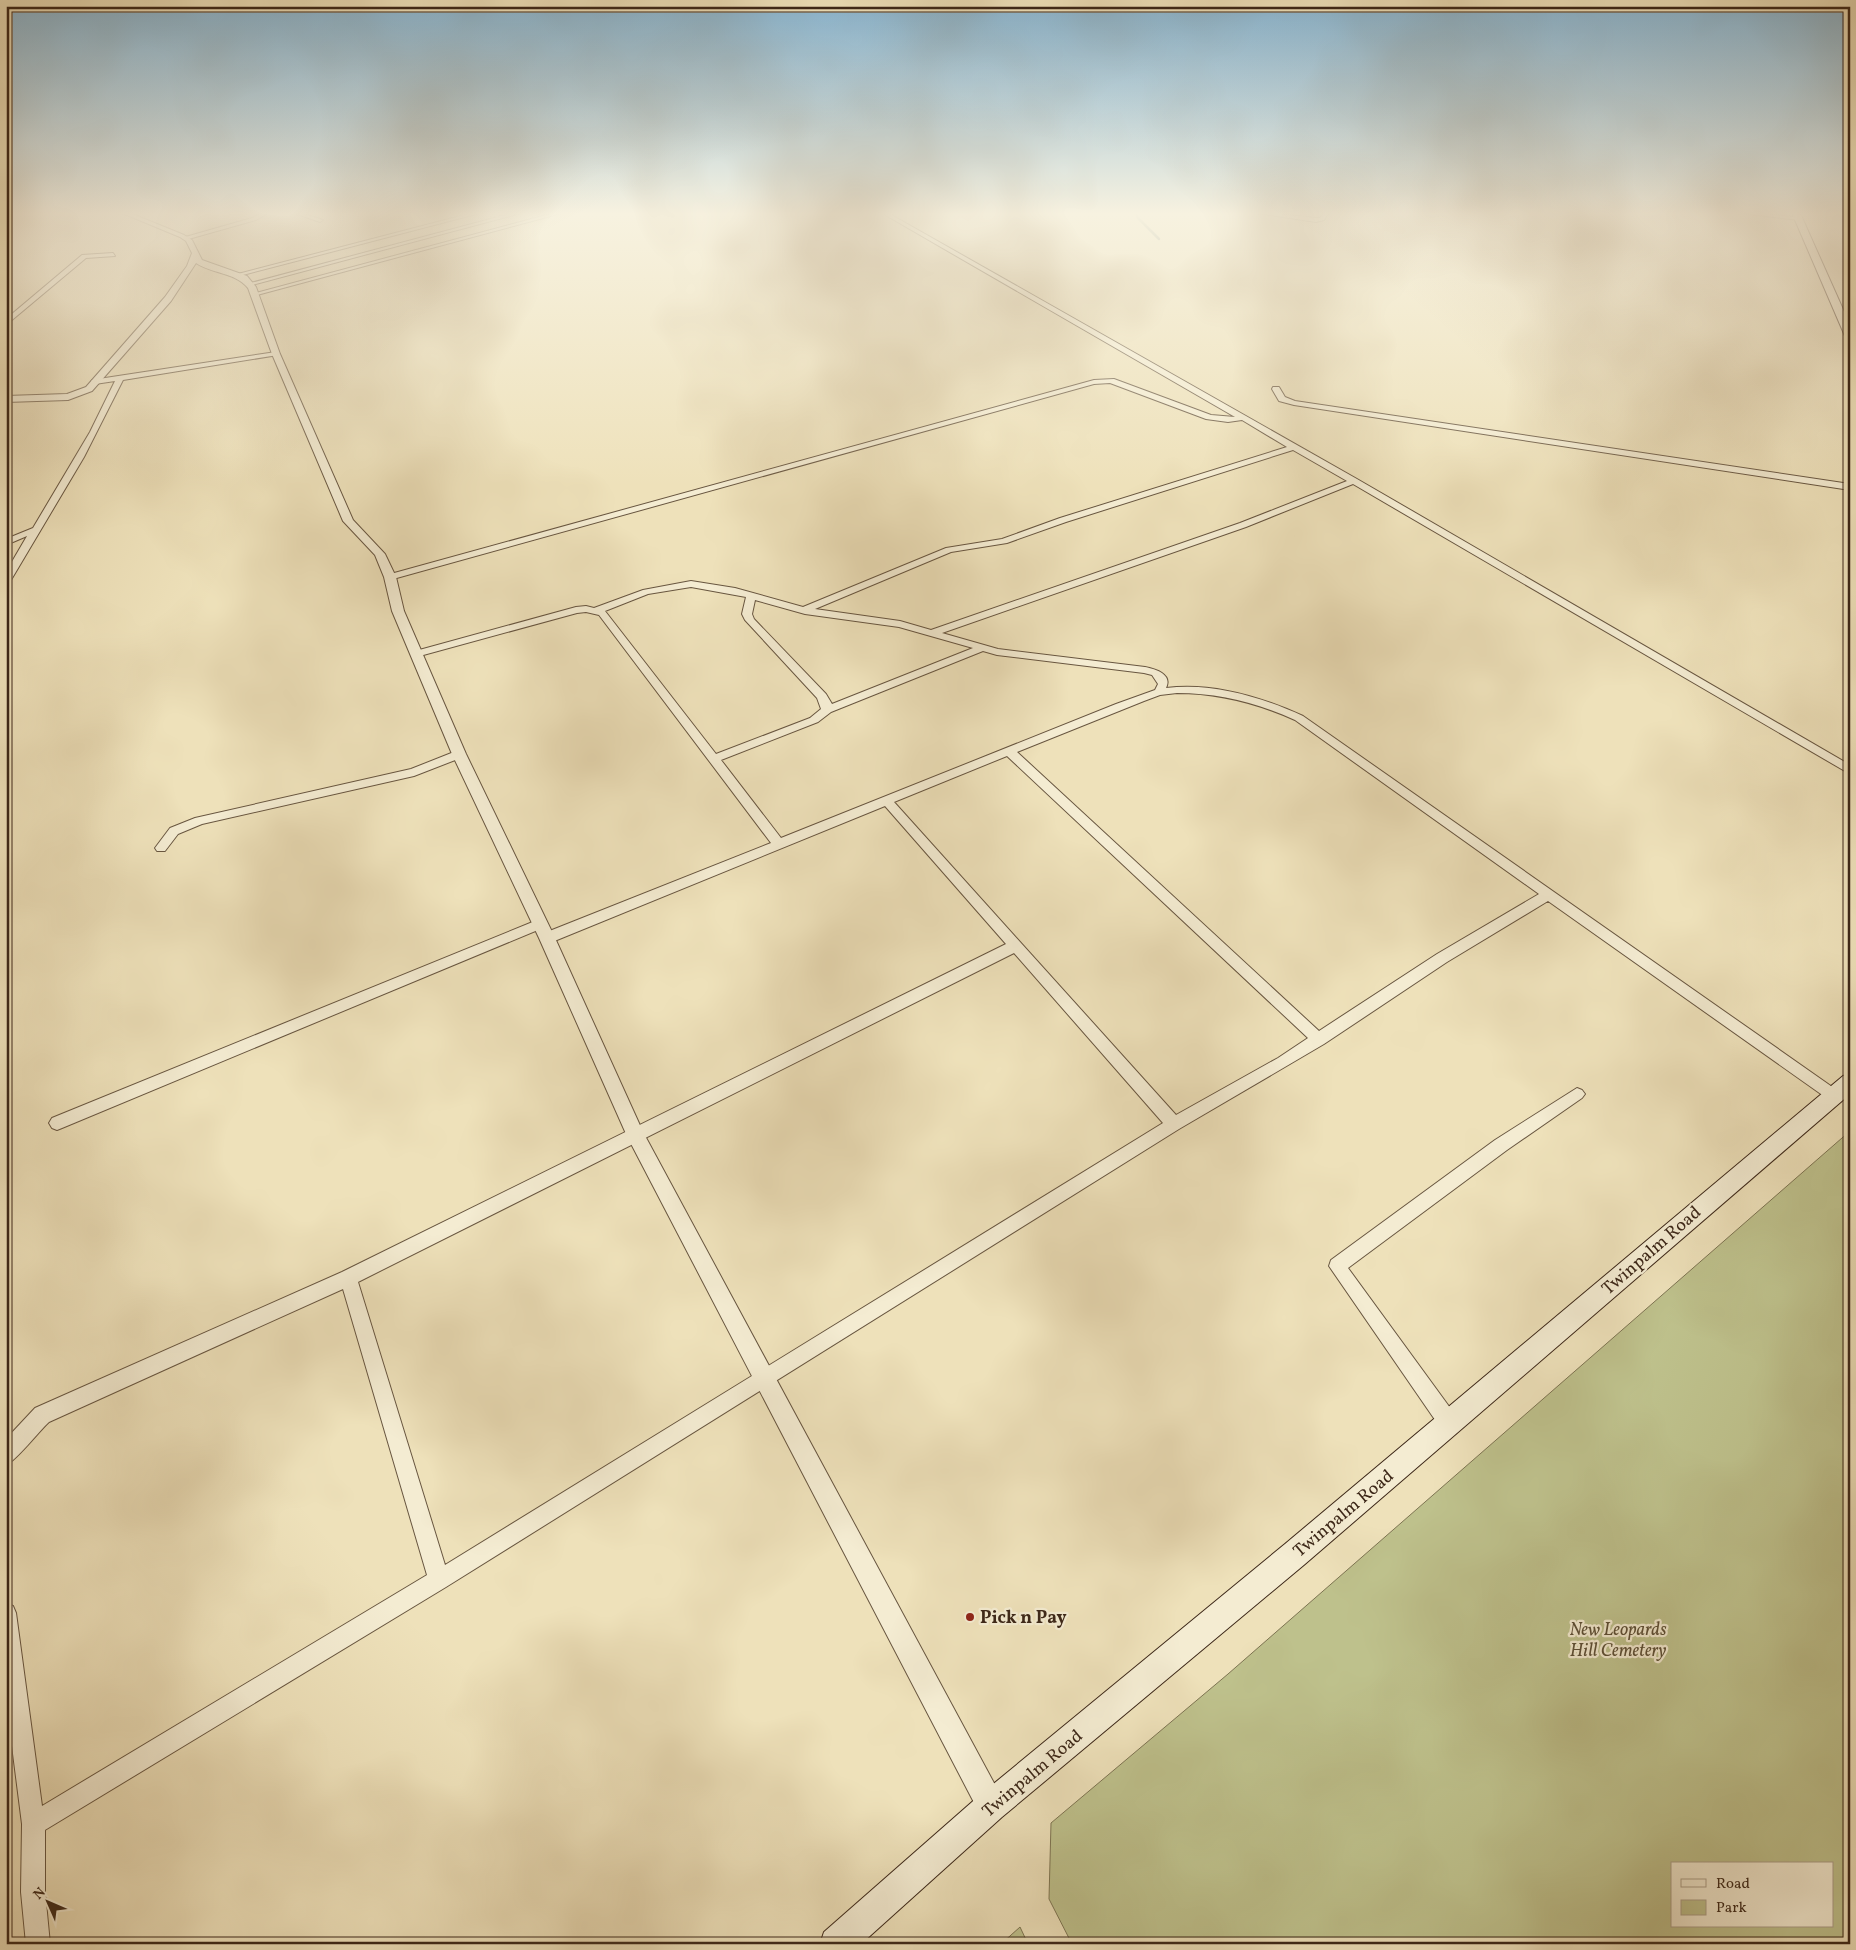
<svg xmlns="http://www.w3.org/2000/svg" width="1856" height="1950" viewBox="0 0 1856 1950" font-family="Vollkorn,serif">
  <style>
    .green { fill: #bec18c; stroke: #7d7452; fill-rule: evenodd }
    .lines { fill: none; stroke-linecap: round; stroke-linejoin: round }
    .stream { stroke: #748076; stroke-width: 2.5 }
    .minor-casing { stroke: #685640; stroke-width: 2 }
    .tertiary-casing { stroke: #685640; stroke-width: 2 }
    .secondary-casing { stroke: #3c2718; stroke-width: 2 }
    .minor { fill: #f4ecd2; fill-rule: evenodd }
    .tertiary { fill: #f4ecd2; fill-rule: evenodd }
    .secondary { fill: #f4ecd2; fill-rule: evenodd }
    .poi-dot { fill: #8f2418; stroke: #f4ecd2; stroke-width: 2 }
    .labels { text-anchor: middle; stroke-width: 4.5; stroke-linejoin: round; paint-order: stroke }
    .near-street-label { font-size: 18px; fill: #3c2718; stroke: #f4ecd2 }
    .near-poi-label { font-size: 18px; font-weight: bold; fill: #3c2718; stroke: #f4ecd2; text-anchor: start }
    .near-park-label { font-size: 18px; font-style: italic; fill: #5c4e35; stroke: #f4ecd2 }
  </style>
  <rect width="100%" height="100%" fill="#eee1ba"/>
  <filter id="stains"><feTurbulence type="fractalNoise" baseFrequency=".004" numOctaves="4"/><feColorMatrix values="0 0 0 0 .2 0 0 0 0 .09 0 0 0 0 .02 0 0 0 .5 -.17"/></filter>
  <radialGradient id="worn" r=".72"><stop offset=".6" stop-color="#630" stop-opacity="0"/><stop offset="1" stop-color="#630" stop-opacity=".3"/></radialGradient>
  <path class="green" d="M1850 1131V1944H1072L1049 1899 1051 1823 1228 1674ZM1672 1864H1832V1926H1672Z
    M1020 1927 1028 1944H1001Z"/>
  <g class="lines">
    <path class="stream" d="M1136 213 1138 218 1159 239"/>
    <g class="minor-casing">
      <path id="minor" d="M262 213H268L256 220 185 240 182 238 252 218Z
        M294 213H301L323 220 320 222Z
        M472 213H480L239 276 234 275Z
        M513 213H521L252 285 247 284Z
        M554 213H562L257 295 252 294Z
        M882 213H888L1357 479 1850 765V774L1353 484 1246 527 942 633 998 649 1145 667C1155 669 1173 674 1166 688 1213 682 1261 697 1303 716L1838 1091 1841 1095 1838 1099 1833 1101 1828 1099 1548 901 1447 962 1324 1044 1179 1129 446 1587 45 1830V1892L50 1944H26L21 1892 22 1824 6 1699V1603L13 1606 16 1613 42 1806 427 1575 343 1289 49 1422C39 1431 16 1461 6 1465V1439L35 1408 342 1272 1006 944 885 806 552 942H542L540 938 542 934 771 843 599 615 586 612 577 613 416 657 412 656 411 654 412 652 576 607 586 606 594 608 643 590 691 581 735 588 803 607 946 548 1002 539 1060 518 1287 447 1242 420 1228 422 1206 419 1110 383 1094 384 393 579H387V575L1094 380 1114 379 1211 415 1235 417ZM1293 450 1347 481 1240 523 931 630 900 621 815 609 951 552 1007 543 1066 522ZM691 587 746 597 742 614 745 620 817 698 821 709 810 718 716 754 605 611 648 594ZM755 600 805 614 899 627 973 648 832 704 826 694 754 619 752 614ZM983 651 997 655 1144 673 1152 675 1158 684 1155 690 1116 704 781 838 721 760 818 722 831 712ZM1177 693C1219 693 1257 703 1295 720L1539 894 1437 954 1319 1031 1017 752 1144 701 1160 695ZM1007 756 1308 1038 1278 1058 1176 1115 894 802ZM1014 953 1163 1123 445 1565 358 1282Z
        M1257 213H1270L1316 218H1320L1323 213H1328L1324 220 1316 222Z
        M1742 213H1758L1802 218 1799 220Z
        M113 253 115 256 86 258 6 325V319L82 255Z
        M276 352 278 353V355L123 380 84 457 11 580 6 583V572L27 536 6 545V539L33 528 90 432 115 381 95 384 91 382 92 380Z
        M1273 387H1279L1285 397 1295 401 1850 484V490L1294 405 1279 401 1272 389Z
        M459 750 463 751 465 754 463 757 414 776 202 824 178 834 165 851H157L155 848 170 828 195 818 411 769Z
        M540 919 545 921 547 924 545 927 62 1128 57 1130 52 1128 49 1123 52 1118Z
        M1577 1088 1582 1090 1585 1094 1582 1098 1507 1150 1348 1268 1456 1416 1458 1423 1456 1430 1449 1432 1442 1430 1329 1266 1331 1260 1495 1140Z"/>
    </g>
    <g class="tertiary-casing">
      <path id="tertiary" d="M122 213H130L184 235 192 240 202 260 247 276 256 287 280 354 353 520 385 554 396 577 404 611 466 754 555 938 643 1132 1001 1796 1004 1806 1001 1816 991 1819 981 1816 627 1136 539 938 452 754 392 611 384 577 375 555 343 521 272 354 248 288C235 272 212 274 196 263L171 301 92 391 68 400 6 402V396L67 394 86 387 165 297 187 266 192 253 186 241 180 237Z"/>
    </g>
    <g class="secondary-casing">
      <path id="secondary" d="M1792 213H1800L1850 325V339L1845 336Z
        M1850 1074V1094L1305 1564 1002 1817 861 1944H820L824 1932 980 1795 1285 1544 1843 1076Z"/>
    </g>
    <use href="#minor" class="minor"/>
    <use href="#tertiary" class="tertiary"/>
    <use href="#secondary" class="secondary"/>
  </g>
  <linearGradient id="sky" x2="0" y2="1"><stop stop-color="#89b7d4"/><stop offset="0.44" stop-color="#f7f2e0"/><stop offset="1" stop-color="#f7f2e0" stop-opacity="0"/></linearGradient>
  <rect width="1856" height="486" fill="url(#sky)"/>
  <circle class="poi-dot" cx="970" cy="1617" r="5"/>
  <g class="labels">
    <g class="near-street-label">
      <text transform="translate(1651 1250) rotate(-41)" y="6">Twinpalm Road</text>
      <text transform="translate(1343 1513) rotate(-40)" y="6">Twinpalm Road</text>
      <text transform="translate(1032 1773) rotate(-40)" y="6">Twinpalm Road</text>
    </g>
    <g class="near-poi-label">
      <text x="980" y="1623">Pick n Pay</text>
    </g>
    <g class="near-park-label">
      <text x="1618" y="1635">New Leopards<tspan x="1618" dy="21">Hill Cemetery</tspan></text>
    </g>
  </g>
  <rect width="1856" height="1950" fill="none" stroke="#eee1ba" stroke-width="25"/>
  <rect x="8" y="8" width="1841" height="1935" fill="none" stroke="#3c2718" stroke-width="2.5"/>
  <rect x="12" y="12" width="1831" height="1925" fill="none" stroke="#3c2718"/>
  <rect x="1671" y="1862" width="162" height="65" fill="#f4ecd2" stroke="#aa9d88"/>
  <rect x="1681" y="1879" width="25" height="8" fill="#f4ecd2" stroke="#aa9d88"/>
  <text x="1716" y="1888" font-size="15" fill="#3c2718">Road</text>
  <rect x="1681" y="1900" width="25" height="15" fill="#bec18c" stroke="#aa9d88"/>
  <text x="1716" y="1912" font-size="15" fill="#3c2718">Park</text>
  <g transform="translate(48 1902) rotate(315)" stroke="#f4ecd2" stroke-width="4" paint-order="stroke">
  <path d="M0-4L9 19L0 12L-9 19Z" fill="#3c2718"/>
  <text y="-8" font-size="14" font-weight="bold" text-anchor="middle" fill="#3c2718">N</text>
  </g>
  <rect width="100%" height="100%" filter="url(#stains)"/>
  <rect width="100%" height="100%" fill="url(#worn)"/>
</svg>
